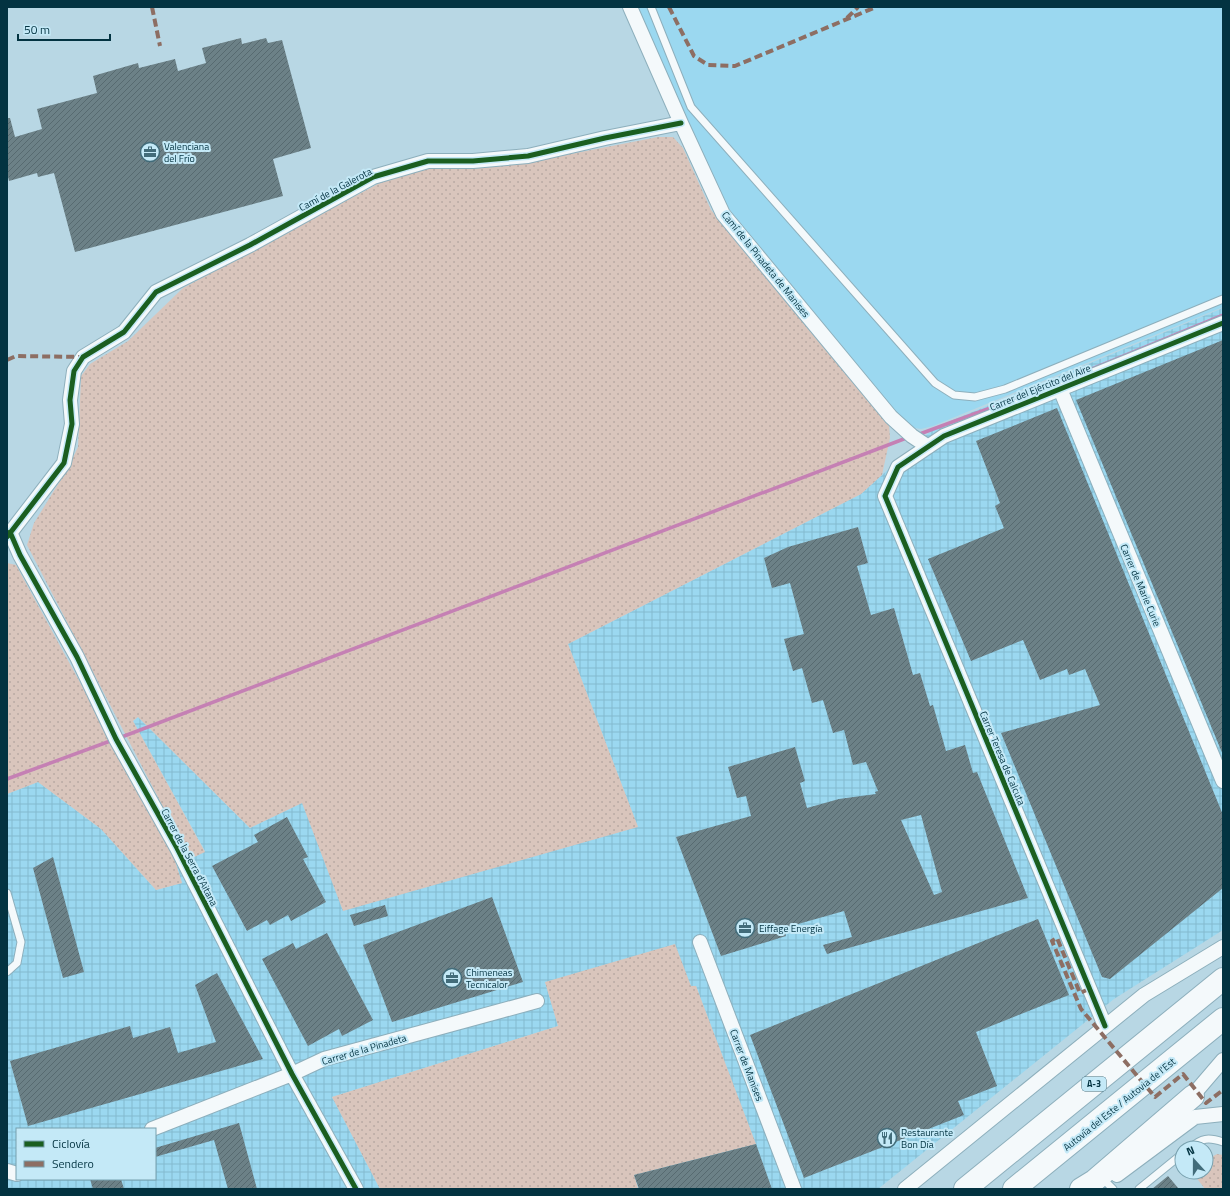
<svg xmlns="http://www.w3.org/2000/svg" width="1230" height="1196" viewBox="0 0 1230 1196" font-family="'Titillium Web',sans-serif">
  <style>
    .built { fill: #9bd8f0 }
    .industrial { fill: url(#industrial-grid); fill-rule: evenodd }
    .grass { fill: url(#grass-dots) }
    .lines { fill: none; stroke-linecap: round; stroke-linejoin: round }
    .stream { stroke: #c580b4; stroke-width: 3.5 }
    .building { fill: url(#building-hatch); fill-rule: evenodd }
    .lane-casing { stroke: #8dafbc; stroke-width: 9 }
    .street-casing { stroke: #8dafbc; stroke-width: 16 }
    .highway-casing { stroke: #8dafbc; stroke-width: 24 }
    .lane { stroke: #f4f9fb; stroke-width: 7 }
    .street { stroke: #f4f9fb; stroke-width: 14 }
    .highway { stroke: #f4f9fb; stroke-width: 22 }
    .quiet { stroke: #8d6e63; stroke-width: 4; stroke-dasharray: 8 4; stroke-linecap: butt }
    .cycleway-casing { stroke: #c4e9f7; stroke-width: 8 }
    .cycleway { stroke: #1b5e20; stroke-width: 5 }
    .labels { text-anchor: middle; stroke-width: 4; stroke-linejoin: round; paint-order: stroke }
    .shield { fill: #c4e9f7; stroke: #3d6a78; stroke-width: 1 }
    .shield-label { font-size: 9px; font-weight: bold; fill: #033341 }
    .poi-label { font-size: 10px; fill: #033341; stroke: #c4e9f7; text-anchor: start }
    .street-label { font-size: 10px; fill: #033341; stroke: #c4e9f7 }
  </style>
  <defs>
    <pattern id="industrial-grid" width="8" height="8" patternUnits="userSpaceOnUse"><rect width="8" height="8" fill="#9bd8f0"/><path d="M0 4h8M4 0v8" fill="none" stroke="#84bacf"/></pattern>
    <pattern id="grass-dots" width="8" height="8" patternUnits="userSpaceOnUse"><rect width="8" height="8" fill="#d9c5bc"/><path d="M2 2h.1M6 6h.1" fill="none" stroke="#b9aaa3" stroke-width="1.8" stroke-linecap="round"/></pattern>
    <pattern id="building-hatch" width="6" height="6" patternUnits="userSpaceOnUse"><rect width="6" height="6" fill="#6c8187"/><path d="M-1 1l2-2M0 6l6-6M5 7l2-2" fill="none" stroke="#576a70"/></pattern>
  </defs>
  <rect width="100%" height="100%" fill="#b8d7e4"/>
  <path class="built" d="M636 7H1223V307L933 426 921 429 915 428 902 419 729 209Z"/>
  <path class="industrial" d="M1223 308V930L1114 999 878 1189H635L638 1188 634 1175 755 1144 696 986 545 982 558 1026 332 1097 380 1189H7V794L38 782 101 829 156 890 182 883 172 851 190 859 205 851 133 721 138 717 250 828 302 803 638 827 568 644 861 494 934 428ZM17 1129H155V1179H17Z"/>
  <path class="grass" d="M658 137H673L683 148 711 210 889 423 890 438 882 475 861 494 568 644 638 827 343 911 302 803 250 828 138 717 133 721 205 852 190 859 27 545 34 523 68 468 78 447 81 376 90 364 128 341 183 288 389 178 431 167 471 169 519 164Z
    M7 563 16 565 172 851 182 883 156 890 101 829 38 782 7 794Z
    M675 944 691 986H696L756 1144 634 1175 638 1188 635 1189H380L332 1097 558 1026 545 982Z
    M1217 1154 1223 1155V1189H1205L1192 1172H1206V1160Z"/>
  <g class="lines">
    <path class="stream" d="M917 435 1055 384 1223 315
      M119 738 909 437
      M7 779 113 740"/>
  </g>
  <path class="building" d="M241 38 242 44 266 38 268 43 282 40 311 148 273 159 283 196 75 252 54 173 38 177 37 173 9 181 7 172V118H10L15 137 42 129 37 109 97 93 93 76 138 63 139 68 175 59 178 71 206 63 202 48Z
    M1223 340V755L1076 400Z
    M1057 408 1223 815V888L1110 979 1102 977 1001 733 1100 705 1085 669 1069 675 1067 669 1040 680 1023 640 971 661 928 559 1004 528 995 506 1000 503 976 441Z
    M858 527 868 563 857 566 871 615 894 608 913 675 920 673 930 706 933 705 946 751 965 745 973 773 977 772 1028 898 827 954 823 945 852 937 844 911 784 928 786 936 721 956 676 837 751 816 746 796 737 798 728 767 795 747 805 781 800 783 807 808 839 799 876 794 875 792 878 791 866 762 853 765 844 730 833 733 823 700 812 703 802 668 793 671 784 639 804 634 790 583 772 588 764 558 788 547ZM921 815 942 892 934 895 901 820Z
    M287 817 308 857 303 859 326 902 291 921 288 915 270 925 267 920 247 931 212 866 258 842 254 835Z
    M53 857 84 972 63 978 33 868Z
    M492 897 523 982 392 1022 363 945Z
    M385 905 388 916 354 926 350 915Z
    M1038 919 1069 995 976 1032 997 1086 958 1101 964 1115 804 1178 750 1035Z
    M327 933 373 1020 342 1036 339 1029 308 1046 262 959 293 943 296 949Z
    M217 973 263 1059 28 1126 10 1061 130 1026 133 1038 170 1027 178 1053 216 1042 195 985Z
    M239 1123 257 1189H228L214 1140 155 1157V1148Z
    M756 1144 772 1189H639L634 1175Z
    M1168 1176 1179 1189H1152Z
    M90 1179H121L124 1189H93Z"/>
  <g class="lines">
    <g class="lane-casing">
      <path id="lane" d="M651 7 691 107 935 383 954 395 975 397 1005 389 1223 299
        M7 893 21 942 17 963 7 972
        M1190 1148C1202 1138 1208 1137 1223 1142
        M1107 1183 1113 1189
        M1139 1189 1182 1154"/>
    </g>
    <g class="street-casing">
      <path id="street" d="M630 7 681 123 723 214 891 417 912 436 927 446
        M1060 389 1223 781
        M10 532 20 555 77 657 116 739 177 848 292 1074 356 1189
        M7 537 64 463 72 424 70 400 74 371 83 357 124 332 156 292 250 245 373 177 428 161H473L528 156 605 138 681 123
        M700 942 794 1189
        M1105 1026 885 496 898 467 944 436 1223 323
        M1187 1102 1223 1060
        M152 1129 292 1074 324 1059 537 1001
        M7 1171 17 1174
        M1117 1175 1195 1117 1223 1114
        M905 1189 1144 995 1223 947"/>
    </g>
    <g class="highway-casing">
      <path id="highway" d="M965 1189 1223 979
        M1014 1189 1223 1019
        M1081 1189 1094 1181 1193 1096"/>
    </g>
    <use href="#lane" class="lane"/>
    <use href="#street" class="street"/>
    <use href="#highway" class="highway"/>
    <path class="quiet" d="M152 7 160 46
      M669 7 694 56 708 65 735 66 876 7
      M847 18 858 7
      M7 360 16 356 83 357
      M1089 989 1080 993 1057 938 1052 941 1081 1009 1155 1097 1183 1074 1206 1103 1223 1090"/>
    <g class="cycleway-casing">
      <path id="cycleway" d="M10 532 20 555 77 657 116 739 177 848 292 1074 356 1189
        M7 537 64 463 72 424 70 400 74 371 83 357 124 332 156 292 250 245 373 177 428 161H473L528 156 605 138 681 123
        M1105 1026 885 496 898 467 944 436 1223 323"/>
    </g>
    <use href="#cycleway" class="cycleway"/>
  </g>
  <defs>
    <g id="office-ring" transform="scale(1)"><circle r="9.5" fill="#c4e9f7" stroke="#426c7a" stroke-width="1.5"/><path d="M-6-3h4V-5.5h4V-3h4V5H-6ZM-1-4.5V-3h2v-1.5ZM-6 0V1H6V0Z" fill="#426c7a"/></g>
    <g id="restaurant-ring" transform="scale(1)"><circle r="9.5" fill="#c4e9f7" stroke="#426c7a" stroke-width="1.5"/><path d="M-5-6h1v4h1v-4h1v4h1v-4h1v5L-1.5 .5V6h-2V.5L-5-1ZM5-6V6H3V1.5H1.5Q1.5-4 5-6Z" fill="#426c7a"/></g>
  </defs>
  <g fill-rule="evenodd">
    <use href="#office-ring" x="150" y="152"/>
    <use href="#office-ring" x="745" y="928"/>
    <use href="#office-ring" x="452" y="978"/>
    <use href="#restaurant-ring" x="887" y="1138"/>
  </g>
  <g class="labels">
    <rect class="shield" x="1082" y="1077" width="24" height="14" rx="3"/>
    <g class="shield-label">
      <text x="1094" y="1087">A-3</text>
    </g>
    <g class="poi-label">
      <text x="164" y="150">Valenciana<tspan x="164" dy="12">del Frío</tspan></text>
      <text x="759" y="932">Eiffage Energía</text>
      <text x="466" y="976">Chimeneas<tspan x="466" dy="12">Tecnicalor</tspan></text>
      <text x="901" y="1136">Restaurante<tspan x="901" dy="12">Bon Día</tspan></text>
    </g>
    <g class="street-label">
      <text transform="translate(335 189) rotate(-28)" y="4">Camí de la Galerota</text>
      <text transform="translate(766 264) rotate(51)" y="4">Camí de la Pinadeta de Manises</text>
      <text transform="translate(1040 387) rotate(-22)" y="4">Carrer del Ejército del Aire</text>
      <text transform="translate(1141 585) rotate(67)" y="4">Carrer de Marie Curie</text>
      <text transform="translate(1003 758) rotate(67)" y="4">Carrer Teresa de Calcuta</text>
      <text transform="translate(190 857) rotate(62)" y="4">Carrer de la Serra d'Aitana</text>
      <text transform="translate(364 1049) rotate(-16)" y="4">Carrer de la Pinadeta</text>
      <text transform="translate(747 1065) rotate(69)" y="4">Carrer de Manises</text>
      <text transform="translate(1119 1104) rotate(-39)" y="4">Autovía del Este / Autovia de l'Est</text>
    </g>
  </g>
  <rect width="1230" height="1196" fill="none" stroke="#033341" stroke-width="16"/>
  <rect x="16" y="1128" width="140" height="52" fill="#c4e9f7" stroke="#77a0ae"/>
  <rect x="24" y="1141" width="20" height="6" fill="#1b5e20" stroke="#77a0ae"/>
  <text x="52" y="1148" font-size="12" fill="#033341">Ciclovía</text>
  <rect x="24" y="1161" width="20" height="6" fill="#8d6e63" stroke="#77a0ae"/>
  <text x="52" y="1168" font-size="12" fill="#033341">Sendero</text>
  <g transform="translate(1194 1160) rotate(339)"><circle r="19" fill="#c4e9f7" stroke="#77a0ae"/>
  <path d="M0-3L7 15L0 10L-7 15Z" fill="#426c7a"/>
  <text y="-6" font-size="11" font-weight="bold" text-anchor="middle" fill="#033341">N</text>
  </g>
  <path d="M18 34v6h92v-6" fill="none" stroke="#033341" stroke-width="2"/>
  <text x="24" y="34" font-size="12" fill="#033341" stroke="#c4e9f7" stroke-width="3" paint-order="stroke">50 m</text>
</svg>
